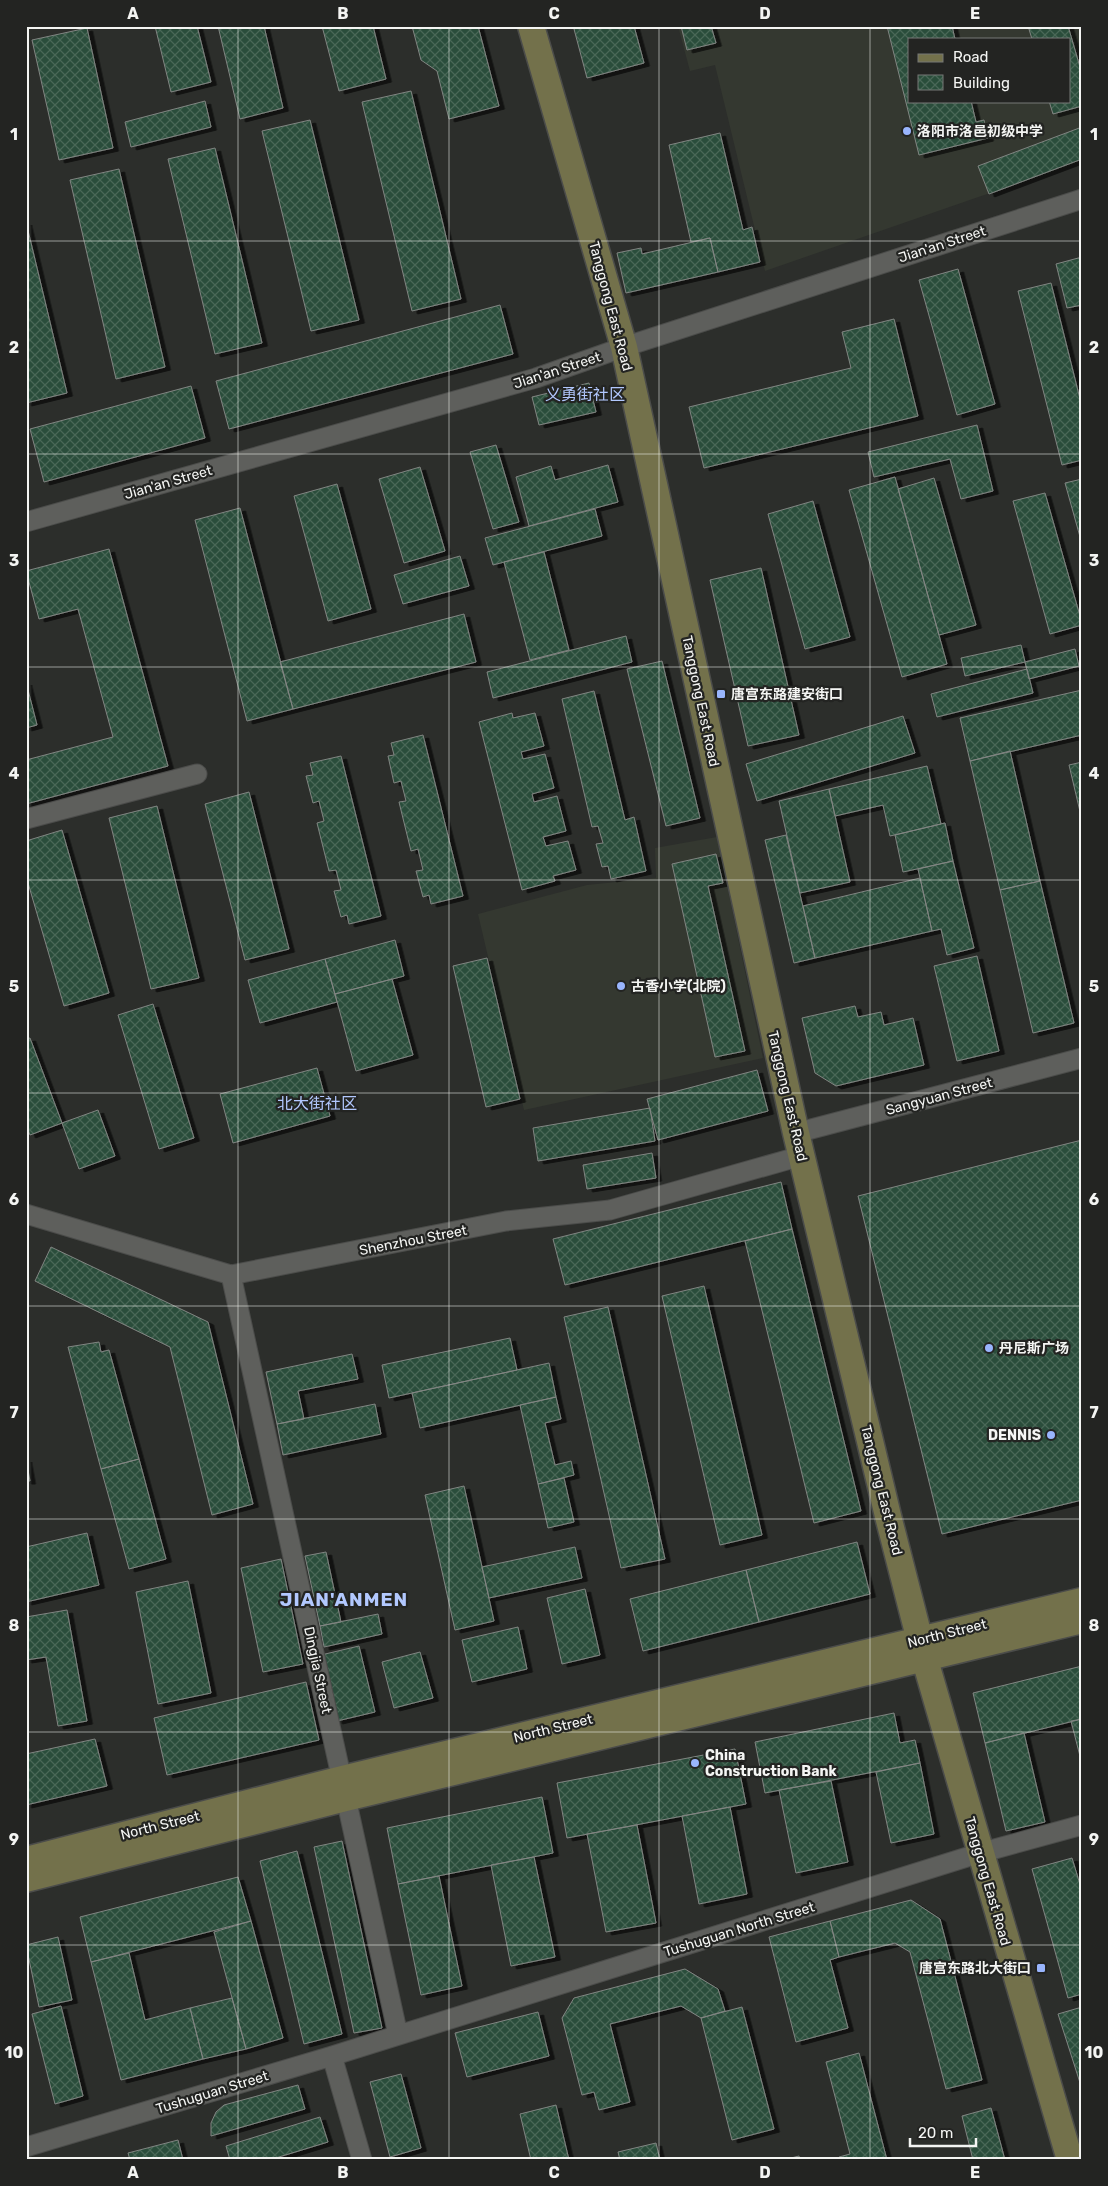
<svg xmlns="http://www.w3.org/2000/svg" width="1108" height="2186" viewBox="0 0 1108 2186" font-family="Rubik,'Noto Sans SC',sans-serif">
  <style>
    .built { fill: #343830; fill-rule: evenodd }
    .building { fill: url(#building-cross-hatch); stroke: #818582; filter: url(#shadow) }
    .lines { fill: none; stroke-linecap: round; stroke-linejoin: round }
    .street-casing { stroke: #4b4c4a; stroke-width: 21 }
    .secondary-casing { stroke: #4b4c4a; stroke-width: 29 }
    .street { stroke: #5e5f5c; stroke-width: 19 }
    .secondary { stroke: #73714b; stroke-width: 26 }
    .grid { fill: none; stroke: #f4f5f3; stroke-width: 1; stroke-opacity: 0.55 }
    .poi-dot { fill: #99b5fd; stroke: #232422; stroke-width: 2 }
    .labels { text-anchor: middle; stroke-width: 4.5; stroke-linejoin: round; paint-order: stroke }
    .poi-label { font-size: 14px; font-weight: bold; fill: #f4f5f3; stroke: #232422; text-anchor: start }
    .street-label { font-size: 14px; fill: #f4f5f3; stroke: #232422 }
    .quarter-label { font-size: 16px; fill: #b2c8fe; stroke: #232422 }
    .district-label { font-size: 19px; font-weight: bold; letter-spacing: 1px; fill: #b2c8fe; stroke: #232422 }
    .neatline { fill: none; stroke: #f4f5f3; stroke-width: 2 }
    .grid-label { font-size: 16px; text-anchor: middle; font-weight: bold; fill: #f4f5f3 }
  </style>
  <defs>
    <pattern id="building-cross-hatch" width="8" height="8" patternUnits="userSpaceOnUse" patternTransform="scale(1.25)"><rect width="8" height="8" fill="#294d3a"/><path d="M0 0l8 8M0 8l8-8" fill="none" stroke="#496757"/></pattern>
    <filter id="shadow"><feDropShadow dx="5.5" dy="3" stdDeviation="0" flood-color="#0009"/></filter>
  </defs>
  <rect width="100%" height="100%" fill="#2c2e2b"/>
  <path class="built" d="M678 26H1082V161L765 271 715 65 690 71ZM909 39H1069V101H909Z
    M717 837 763 1058 524 1110 478 914 587 885 656 878 655 848Z"/>
  <path class="building" d="M155 26H197L211 82 171 92Z
    M218 26H264L283 108 240 119Z
    M322 26H373L386 79 339 91Z
    M412 26H478L499 106 449 119 437 71 421 60Z
    M584 26H634L644 63 587 78 574 29Z
    M681 26H711L716 43 687 50Z
    M887 26H952L955 39H909V101H971L976 122 984 120 988 138 919 155Z
    M1028 26H1068L1082 74V106L1053 114 1049 101H1069V39H1032Z
    M87 28 113 148 59 160 32 40Z
    M411 91 461 299 412 311 362 102Z
    M205 101 211 127 131 147 125 122Z
    M310 120 359 320 311 331 262 131Z
    M1082 127V159L989 194 978 166Z
    M720 133 743 230 752 227 760 262 718 272 710 238 691 242 669 145Z
    M215 148 262 343 215 354 168 159Z
    M119 169 165 367 116 379 70 180Z
    M26 222 67 393 26 403Z
    M710 238 718 272 626 293 617 253 641 248 642 254Z
    M1082 257V305L1067 308 1056 264Z
    M958 269 995 404 957 415 919 280Z
    M1051 283 1082 407V460L1062 465 1018 291Z
    M500 305 513 354 229 429 216 381Z
    M894 319 918 416 704 468 689 407 851 368 842 332Z
    M589 383 596 412 539 425 532 397Z
    M191 386 205 438 44 482 30 429Z
    M977 425 993 491 961 499 950 459 874 477 868 452Z
    M496 445 519 522 493 529 470 452Z
    M608 465 618 502 529 526 516 477 551 466 555 480Z
    M420 467 445 551 404 563 379 479Z
    M895 477 947 664 902 677 849 490Z
    M934 478 976 625 939 635 898 489Z
    M1082 479V544L1065 483Z
    M337 484 371 609 328 621 294 496Z
    M1045 493 1082 623V625L1050 634 1013 501Z
    M813 501 850 637 805 649 768 514Z
    M240 508 293 709 247 721 195 520Z
    M595 509 602 536 493 565 485 538Z
    M109 549 168 766 26 804V760L113 737 78 609 39 619 26 571Z
    M544 552 569 650 530 660 504 562Z
    M460 556 469 586 403 604 394 575Z
    M761 568 799 735 748 746 710 580Z
    M464 614 476 662 293 709 280 662Z
    M626 636 632 662 493 698 487 672Z
    M1021 645 1025 662 965 676 961 658Z
    M1075 649 1079 666 1029 679 1025 662Z
    M662 661 700 818 666 826 627 669Z
    M1027 669 1033 693 937 717 931 694Z
    M26 682 37 725 26 728Z
    M1082 690V735L970 761 960 718Z
    M594 691 625 820 634 817 646 871 611 879 608 866 602 867 596 844 603 843 598 826 592 827 562 699Z
    M512 713 513 718 535 713 544 746 521 752 523 759 545 754 554 788 532 794 534 802 557 796 566 831 543 837 546 846 568 841 576 870 553 876 555 881 522 890 479 722Z
    M903 716 915 753 757 801 746 764Z
    M423 735 463 896 431 904 429 895 423 897 416 871 423 870 418 849 411 851 399 802 406 801 401 781 394 783 388 756 394 755 391 743Z
    M1010 751 1040 881 1000 890 970 761Z
    M341 756 381 916 349 924 347 915 341 917 334 891 341 890 336 870 329 871 317 823 324 821 319 801 313 803 306 776 313 775 310 763Z
    M1082 762V820L1069 765Z
    M927 766 941 824 890 836 883 805 835 816 829 789Z
    M829 789 850 882 800 893 779 801Z
    M249 792 289 949 245 960 205 804Z
    M157 806 199 978 151 989 109 818Z
    M945 823 953 861 903 872 895 835Z
    M62 830 109 993 64 1006 26 876V841Z
    M786 835 815 958 794 963 765 840Z
    M716 854 723 883 708 886 745 1051 715 1057 672 864Z
    M953 861 974 948 947 955 941 929 932 931 918 869Z
    M920 878 932 931 815 958 803 906Z
    M1040 881 1074 1023 1033 1033 1000 890Z
    M395 940 404 976 335 994 325 959Z
    M977 956 999 1051 957 1061 934 966Z
    M487 958 520 1099 486 1107 453 966Z
    M325 959 337 1002 260 1023 248 980Z
    M392 979 413 1055 356 1071 335 994Z
    M153 1004 194 1138 159 1149 118 1015Z
    M855 1006 858 1017 881 1012 884 1025 913 1018 924 1065 836 1086 815 1073 802 1018Z
    M30 1038 62 1123 30 1135 26 1125V1039Z
    M317 1068 330 1116 233 1143 220 1094Z
    M757 1070 768 1111 658 1140 647 1099Z
    M650 1108 655 1141 538 1161 533 1128Z
    M98 1110 115 1156 79 1169 62 1123Z
    M1082 1140V1500L942 1534 858 1196Z
    M652 1153 656 1178 587 1189 583 1165Z
    M781 1182 792 1229 565 1285 553 1239Z
    M792 1229 861 1511 814 1523 745 1241Z
    M51 1247 208 1322 253 1504 212 1515 170 1347 35 1281Z
    M704 1286 762 1535 720 1545 662 1296Z
    M608 1307 665 1559 621 1568 564 1317Z
    M510 1338 517 1370 389 1398 382 1365Z
    M99 1342 101 1352 109 1350 139 1459 101 1469 68 1347Z
    M352 1354 358 1379 298 1391 304 1419 277 1424 266 1372Z
    M549 1363 556 1397 420 1428 412 1393Z
    M556 1397 561 1419 545 1423 555 1465 571 1461 574 1475 538 1484 520 1405Z
    M375 1404 381 1434 283 1455 277 1424Z
    M26 1459 30 1481H26Z
    M139 1459 166 1559 129 1569 101 1469Z
    M564 1478 574 1522 548 1528 538 1484Z
    M464 1486 494 1621 455 1630 425 1495Z
    M87 1533 99 1585 26 1602V1547Z
    M857 1542 870 1594 759 1622 746 1570Z
    M575 1547 582 1578 489 1598 482 1567Z
    M326 1552 341 1622 320 1626 305 1556Z
    M281 1559 303 1664 263 1672 241 1568Z
    M746 1570 759 1622 643 1651 630 1599Z
    M188 1581 211 1693 158 1704 136 1592Z
    M585 1589 600 1655 562 1664 547 1598Z
    M67 1610 87 1721 58 1726 46 1657 26 1660V1617Z
    M378 1614 382 1634 324 1647 320 1626Z
    M518 1627 527 1669 472 1682 462 1640Z
    M359 1646 375 1712 337 1721 321 1655Z
    M420 1652 433 1698 394 1708 382 1662Z
    M1082 1666V1719L985 1743 973 1693Z
    M306 1682 319 1740 167 1775 154 1718Z
    M894 1713 900 1743 915 1740 920 1763 765 1793 755 1742Z
    M1082 1719V1764L1071 1721Z
    M1024 1733 1045 1822 1006 1831 985 1743Z
    M95 1739 107 1786 26 1805V1754Z
    M735 1749 746 1804 567 1838 557 1783Z
    M920 1763 934 1834 891 1843 876 1772Z
    M831 1781 848 1862 796 1873 779 1790Z
    M542 1797 553 1853 398 1884 387 1828Z
    M730 1807 747 1894 699 1904 682 1816Z
    M637 1825 656 1923 606 1932 587 1834Z
    M342 1841 382 2028 354 2033 314 1847Z
    M297 1851 342 2034 304 2044 260 1861Z
    M534 1857 555 1957 511 1966 491 1865Z
    M1072 1858 1082 1891V1994L1068 1998 1032 1869Z
    M439 1876 462 1986 421 1995 398 1884Z
    M238 1877 251 1921 91 1962 80 1917Z
    M911 1900 940 1919 982 2080 946 2089 910 1952 895 1943 839 1957 830 1921Z
    M251 1921 283 2038 246 2049 214 1932Z
    M830 1921 839 1957 830 1960 848 2028 796 2042 769 1937Z
    M58 1937 72 2000 39 2007 26 1945Z
    M129 1953 145 2020 190 2008 203 2059 121 2080 91 1962Z
    M685 1969 718 1989 725 2011 701 2018 681 2006 610 2024 630 2102 599 2110 594 2092 582 2095 562 2018 574 1998Z
    M232 1998 246 2049 203 2059 190 2008Z
    M61 2006 83 2096 55 2104 32 2014Z
    M742 2007 774 2129 732 2140 701 2018Z
    M1082 2007V2089L1058 2014Z
    M538 2012 549 2056 467 2077 455 2033Z
    M859 2053 887 2160H840L839 2157 850 2154 826 2062Z
    M401 2074 421 2148 390 2157 370 2082Z
    M298 2085 305 2109 211 2136V2123L216 2112 224 2105Z
    M556 2105 569 2160H531L520 2114Z
    M991 2108 1005 2160H973L962 2116Z
    M320 2117 328 2142 269 2160H230L226 2146Z
    M178 2140 183 2160H130L128 2153Z
    M656 2143 660 2160H620L618 2152Z
    M799 2156 800 2160H783Z"/>
  <g class="lines">
    <g class="street-casing">
      <path id="street" d="M26 522 536 378 624 347 1082 199
        M26 819 197 774
        M796 1133 1082 1058
        M26 1214 231 1275 506 1221 610 1210 801 1156
        M231 1275 398 2035
        M332 2056 362 2160
        M26 2147 332 2056 980 1853 1082 1825"/>
    </g>
    <g class="secondary-casing">
      <path id="secondary" d="M531 26 624 347 796 1133 888 1516 925 1660 1070 2160
        M26 1860 342 1779 1082 1601
        M26 1879 346 1798 1082 1620"/>
    </g>
    <use href="#street" class="street"/>
    <use href="#secondary" class="secondary"/>
  </g>
  <path class="grid" d="M238 26V2160M449 26V2160M659 26V2160M870 26V2160M26 241H1082M26 454H1082M26 667H1082M26 880H1082M26 1093H1082M26 1306H1082M26 1519H1082M26 1732H1082M26 1945H1082"/>
  <g class="poi-dot">
    <circle cx="907" cy="131" r="5"/>
    <rect x="716" y="689" width="10" height="10" rx="2.5"/>
    <circle cx="621" cy="986" r="5"/>
    <circle cx="989" cy="1348" r="5"/>
    <circle cx="1051" cy="1435" r="5"/>
    <circle cx="695" cy="1763" r="5"/>
    <rect x="1036" y="1963" width="10" height="10" rx="2.5"/>
  </g>
  <g class="labels">
    <g class="poi-label">
      <text x="917" y="136">洛阳市洛邑初级中学</text>
      <text x="731" y="699">唐宫东路建安街口</text>
      <text x="631" y="991">古香小学(北院)</text>
      <text x="999" y="1353">丹尼斯广场</text>
      <text x="1041" y="1440" text-anchor="end">DENNIS</text>
      <text x="705" y="1760">China<tspan x="705" dy="16">Construction Bank</tspan></text>
      <text x="1031" y="1973" text-anchor="end">唐宫东路北大街口</text>
    </g>
    <g class="street-label">
      <text transform="translate(942 244) rotate(-18)" y="5">Jian'an Street</text>
      <text transform="translate(611 306) rotate(75)" y="5">Tanggong East Road</text>
      <text transform="translate(557 370) rotate(-18)" y="5">Jian'an Street</text>
      <text transform="translate(168 482) rotate(-16)" y="5">Jian'an Street</text>
      <text transform="translate(701 701) rotate(78)" y="5">Tanggong East Road</text>
      <text transform="translate(788 1096) rotate(77)" y="5">Tanggong East Road</text>
      <text transform="translate(939 1096) rotate(-15)" y="5">Sangyuan Street</text>
      <text transform="translate(413 1240) rotate(-11)" y="5">Shenzhou Street</text>
      <text transform="translate(882 1490) rotate(76)" y="5">Tanggong East Road</text>
      <text transform="translate(947 1633) rotate(-14)" y="5">North Street</text>
      <text transform="translate(318 1670) rotate(78)" y="5">Dingjia Street</text>
      <text transform="translate(553 1728) rotate(-14)" y="5">North Street</text>
      <text transform="translate(160 1825) rotate(-14)" y="5">North Street</text>
      <text transform="translate(988 1881) rotate(74)" y="5">Tanggong East Road</text>
      <text transform="translate(739 1929) rotate(-17)" y="5">Tushuguan North Street</text>
      <text transform="translate(212 2092) rotate(-17)" y="5">Tushuguan Street</text>
    </g>
    <g class="quarter-label">
      <text x="585" y="400">义勇街社区</text>
      <text x="317" y="1109">北大街社区</text>
    </g>
    <g class="district-label">
      <text x="344" y="1606">JIAN'ANMEN</text>
    </g>
  </g>
  <rect width="1108" height="2186" fill="none" stroke="#232422" stroke-width="55"/>
  <rect x="908" y="38" width="162" height="65" fill="#232422" stroke="#777876"/>
  <rect x="918" y="54" width="25" height="8" fill="#73714b" stroke="#777876"/>
  <text x="953" y="62" font-size="15" fill="#f4f5f3">Road</text>
  <rect x="918" y="75" width="25" height="15" fill="url(#building-cross-hatch)" stroke="#777876"/>
  <text x="953" y="88" font-size="15" fill="#f4f5f3">Building</text>
  <path d="M910 2138v8h66v-8" fill="none" stroke="#f4f5f3" stroke-width="2.5"/>
  <text x="918" y="2138" font-size="15" fill="#f4f5f3" stroke="#232422" stroke-width="4" paint-order="stroke">20 m</text>
  <rect x="28" y="28" width="1052" height="2130" class="neatline"/>
  <g class="grid-label">
    <text x="133" y="19">A</text>
    <text x="343" y="19">B</text>
    <text x="554" y="19">C</text>
    <text x="765" y="19">D</text>
    <text x="975" y="19">E</text>
    <text x="14" y="140">1</text>
    <text x="1094" y="140">1</text>
    <text x="14" y="353">2</text>
    <text x="1094" y="353">2</text>
    <text x="14" y="566">3</text>
    <text x="1094" y="566">3</text>
    <text x="14" y="779">4</text>
    <text x="1094" y="779">4</text>
    <text x="14" y="992">5</text>
    <text x="1094" y="992">5</text>
    <text x="14" y="1205">6</text>
    <text x="1094" y="1205">6</text>
    <text x="14" y="1418">7</text>
    <text x="1094" y="1418">7</text>
    <text x="14" y="1631">8</text>
    <text x="1094" y="1631">8</text>
    <text x="14" y="1845">9</text>
    <text x="1094" y="1845">9</text>
    <text x="14" y="2058">10</text>
    <text x="1094" y="2058">10</text>
    <text x="133" y="2178">A</text>
    <text x="343" y="2178">B</text>
    <text x="554" y="2178">C</text>
    <text x="765" y="2178">D</text>
    <text x="975" y="2178">E</text>
  </g>
</svg>
